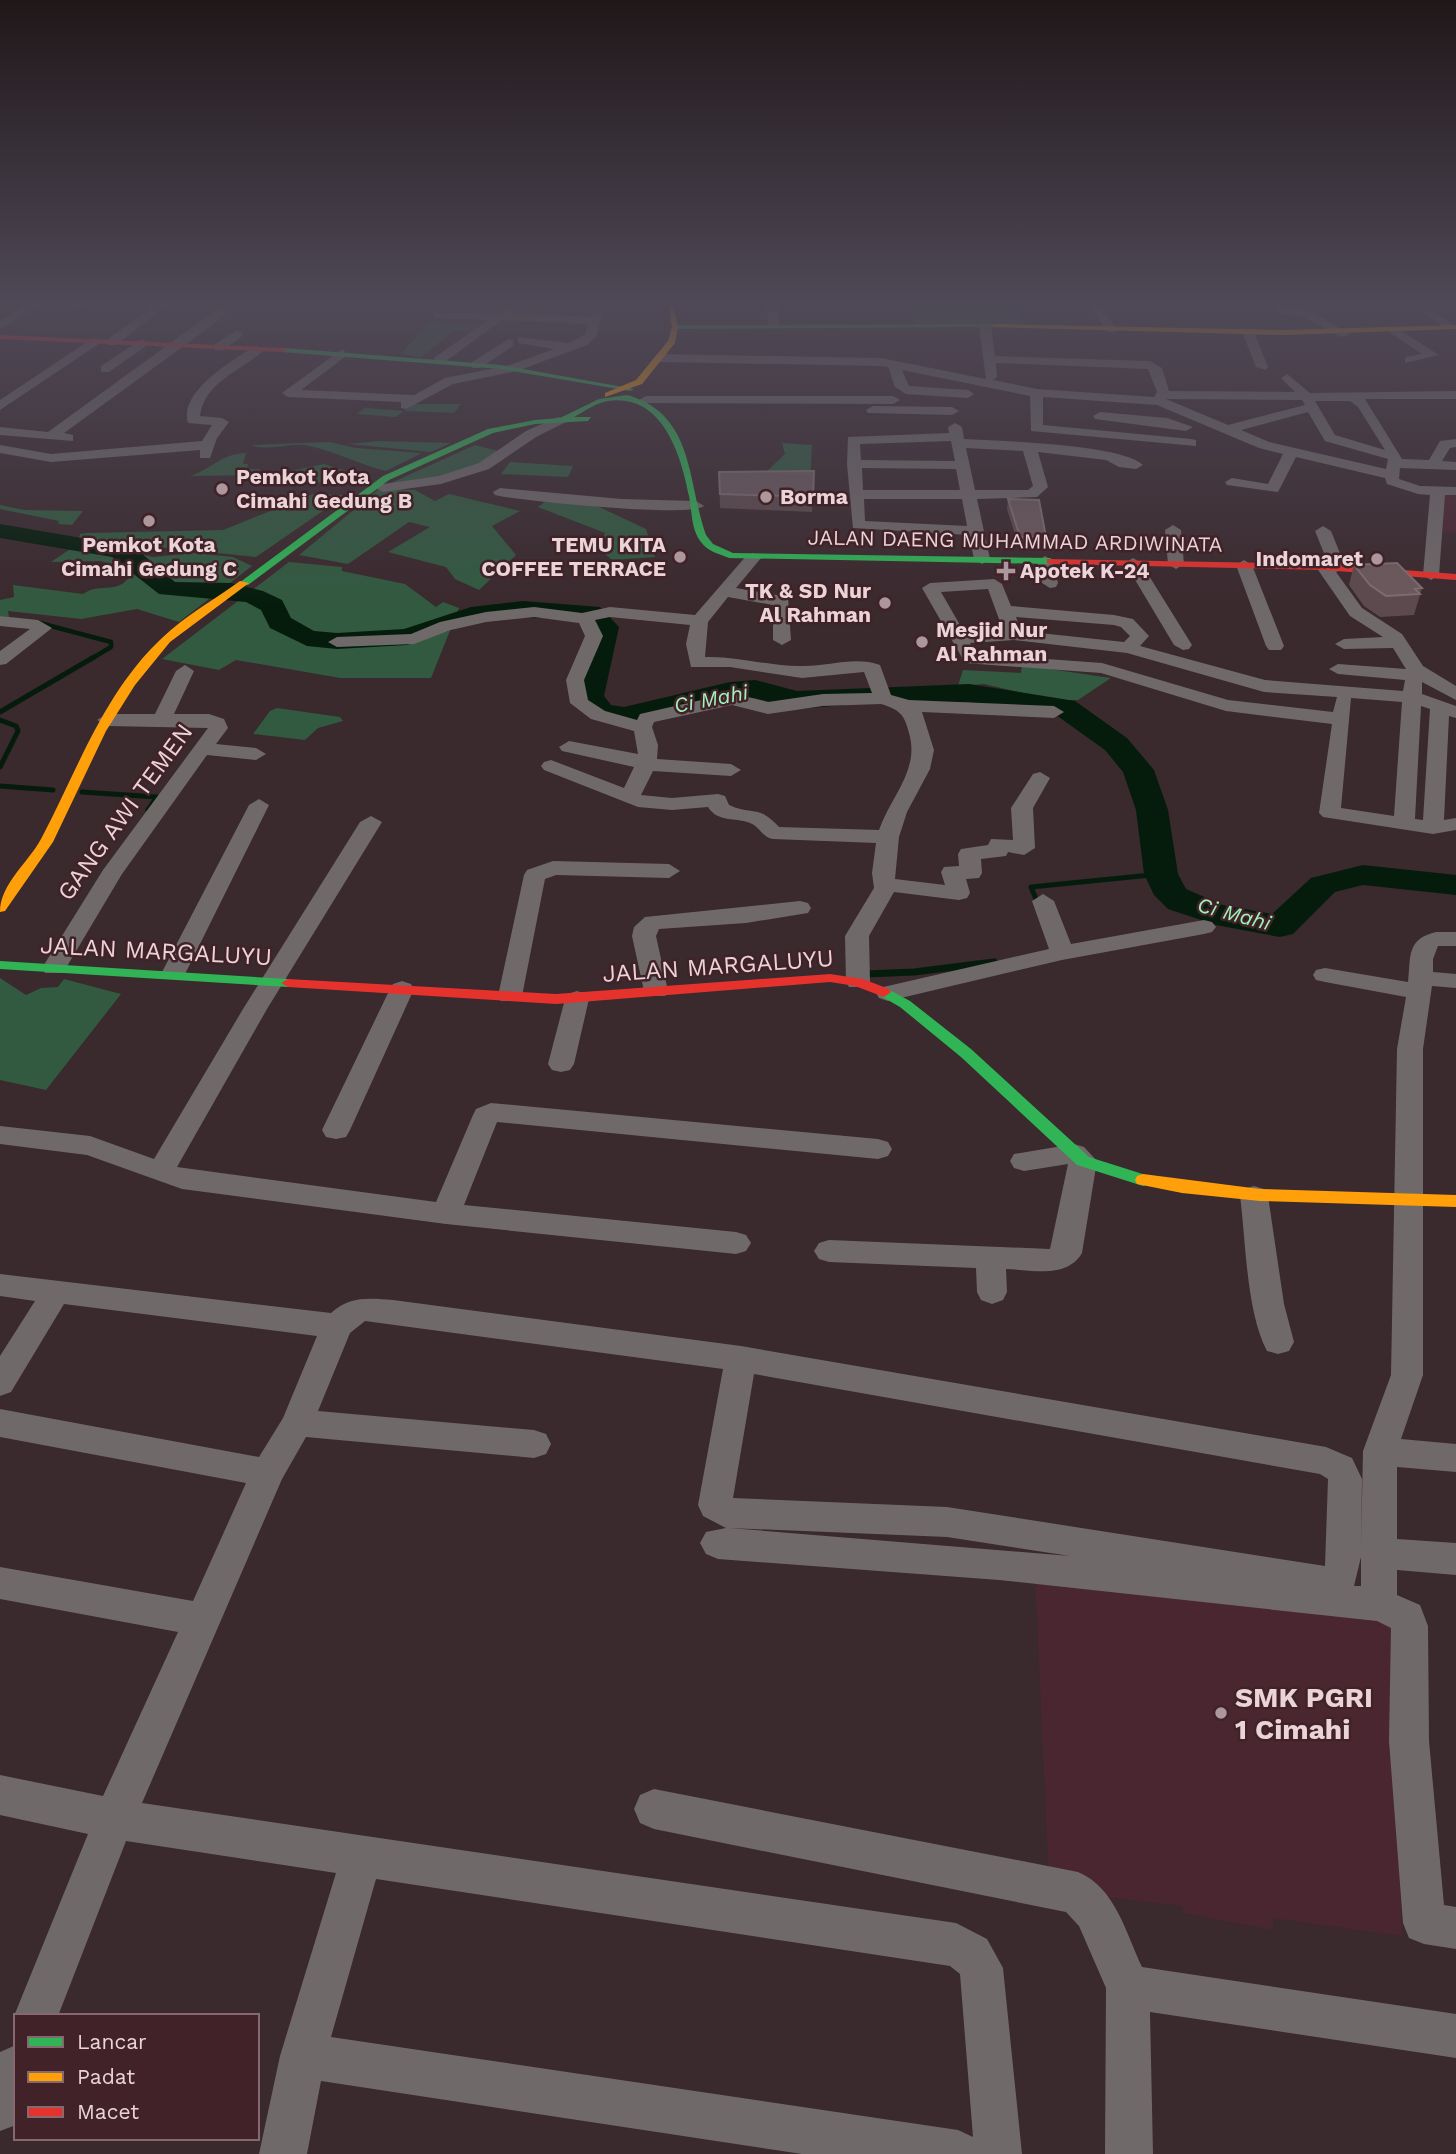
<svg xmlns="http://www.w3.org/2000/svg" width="1456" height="2154" viewBox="0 0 1456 2154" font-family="'Work Sans',sans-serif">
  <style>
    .built { fill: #4a2730 }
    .green { fill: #325a40 }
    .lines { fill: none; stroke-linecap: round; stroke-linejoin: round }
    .stream-far2 { stroke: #051c0c; stroke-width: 4.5 }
    .stream-far1 { stroke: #051c0c; stroke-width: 5 }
    .stream { stroke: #051c0c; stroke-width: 7 }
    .river { fill: #051c0c; fill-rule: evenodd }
    .street { fill: #70696a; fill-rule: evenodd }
    .fast { fill: #30b455; fill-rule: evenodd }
    .slow { fill: #ff9f0a; fill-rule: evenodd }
    .jam { fill: #e5322d; fill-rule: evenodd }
    .wall { fill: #5d4a4e }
    .building { fill: #6c595d; stroke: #806c70; stroke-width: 2 }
    .poi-dot { fill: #ac989c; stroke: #412229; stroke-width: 2.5 }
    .labels { text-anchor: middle; stroke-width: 5; stroke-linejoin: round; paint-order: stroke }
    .far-poi-label { font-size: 21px; font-weight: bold; fill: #ead4d8; stroke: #412229; text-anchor: start }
    .far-street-label { font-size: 21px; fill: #ead4d8; stroke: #412229 }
    .far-water-label { font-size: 21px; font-style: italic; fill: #9ff4bb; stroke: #412229 }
    .street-label { font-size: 24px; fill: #ead4d8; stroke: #412229 }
    .near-poi-label { font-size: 28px; font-weight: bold; fill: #ead4d8; stroke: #412229; text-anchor: start }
  </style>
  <rect width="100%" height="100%" fill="#3a292d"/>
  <path class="built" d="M1441 495H1456V533L1438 531Z
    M1035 1578 1404 1618 1398 1808 1402 1936 1273 1918V1930L1183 1913 1182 1906 1091 1895 1049 1880Z"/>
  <path class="green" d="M914 304H1022L1027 311H1017L1024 326 916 325 908 307H915Z
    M431 321 480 324 473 331 455 330 421 357 401 354Z
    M414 404H461L454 413 404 411 396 417 357 414 365 408 404 411Z
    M380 441 451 443 431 452 347 444Z
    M329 442 356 448 422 453 386 471C358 464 337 452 310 446 292 441 268 452 251 445Z
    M782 443 812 445 810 483 763 475 785 454Z
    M475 445 502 452 456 474 382 487Z
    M246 453 243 464H248L247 469H260L258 475 190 476C214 468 220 454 246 453Z
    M510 462 573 466 568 477 501 474Z
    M324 464 369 478 364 482 291 483 286 472Z
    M379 489 415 490 435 501 449 494 520 511 492 526 516 555 479 590 455 579 446 567 388 552 430 527 409 522 348 564 299 555Z
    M313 494 346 495 256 557 79 539 80 534 87 533 223 530Z
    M546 501 595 505 646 529 655 557 612 560 599 549 605 533 538 507Z
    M0 505 24 510 83 511 72 525 58 524 59 521 0 509Z
    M73 547 117 549 153 557 194 553 233 557 252 566 179 622 137 609 81 619 8 611 9 617 0 616V600L14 597 13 585 83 594C102 581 118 597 133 572L101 561 51 562Z
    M289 562 342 567V571L405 584 436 607 443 602 459 608 431 678H340L236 660 219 670 162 659Z
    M1022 665 1111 678 1078 700H1053L984 684 958 686 963 670 1021 673Z
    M277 708 340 717 343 721 318 728 305 740 253 734 270 711Z
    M0 978 26 995 41 988 58 987 64 979 121 994 46 1090 0 1080Z"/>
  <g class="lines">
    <path class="stream-far2" d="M36 622 111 642V647L91 659"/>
    <path class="stream-far1" d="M0 712 94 657
      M0 720 16 726 18 731 0 767
      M0 786 53 790
      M82 792 157 797 148 810
      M1039 906 1031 887 1161 874"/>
    <path class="stream" d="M866 974 914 972 994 962"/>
    <path class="river" d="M0 524 128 546 140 552 175 582 231 583 263 591 282 600 291 618 314 631 337 633 404 629 471 607 523 601 600 607 619 627 604 696 611 705 624 707 730 682 755 680 797 691 969 684 1075 701 1127 738 1154 770 1168 810 1178 874 1186 889 1223 905 1272 914 1311 878 1363 865 1456 875V895L1363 885 1335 892 1293 934 1280 937 1216 925 1168 909 1154 895 1144 874 1136 810 1123 772 1105 750 1056 715 969 702 859 704 796 709 754 698 730 700 624 725 591 718 575 697 592 629 584 620 523 617 475 622 407 645 337 649 307 646 270 628 261 610 246 602 159 594 112 557 0 538Z"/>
    <path class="street" d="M29 304H42L0 329V321Z
      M74 304H87L77 310 71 307Z
      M156 304H169L116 345H108V339Z
      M224 304H236L214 324 64 433 73 435V441L0 435V427L48 432Z
      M766 304H778L779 328 769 326Z
      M1088 304H1099L1117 330 1115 332H1107Z
      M1271 304 1311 312 1351 334 1341 337 1304 317 1278 313Z
      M509 307 515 310 512 313 590 317 596 313 602 316 596 337 587 345 517 371 453 384 406 409 401 408V402L288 397 282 393 341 350 345 351V357L301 390 414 395 445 378 510 365 554 349 518 343V337L568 343 585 335 588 324 502 320 442 364H434V358L488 320 438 318 434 317V313H497Z
      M1430 309 1455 325V329H1447L1426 314 1424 312Z
      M985 323 991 326 995 356 1150 361 1162 368 1169 391 1295 392 1281 378 1287 374 1310 393 1456 391V399H1365L1402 459 1429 460 1440 441 1456 439V447L1450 448 1442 461 1456 462V470L1400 468 1399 479 1420 486 1456 487V495H1445L1439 575 1431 580 1423 575 1430 495 1418 494 1387 484 1385 478 1296 457 1278 492 1227 485 1225 482 1232 478 1268 484 1283 454 1259 448 1157 405 1043 397V425L1191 439 1196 440V446L1031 431 1030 396 902 370 909 386 968 390 974 394 968 398 906 394 895 387 888 367 881 366 660 362 654 358 660 354 881 358 986 379 979 326ZM996 363 1148 369 1157 392 1154 397 1037 389 993 380 997 377ZM1166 399 1302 400 1305 405 1228 425ZM1315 401H1350L1358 407 1385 450 1335 435ZM1308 412 1325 441 1388 459 1386 469 1269 442 1241 430Z
      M1389 328H1397L1439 355 1405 363V357L1422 354 1389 332Z
      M237 330 243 334 241 337 223 350H215V344Z
      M1249 330 1255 334 1268 367 1266 370 1256 367 1243 334Z
      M93 338 103 341 0 410V400Z
      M142 339 148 343 146 346 109 372H101V366Z
      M509 339 513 340V346L480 368H472V362Z
      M255 346 265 349C243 371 205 380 200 416L222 418 229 422 217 438 210 458H200V450L51 462 0 453V445L51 454 202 441 212 425 188 423C178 392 233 360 255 346Z
      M646 396H893L900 400 893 404 641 403 639 400Z
      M873 406 952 407 959 411 952 415 868 413 866 410Z
      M1100 412 1167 418 1193 427 1186 431 1095 419 1093 416Z
      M558 417 570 420 536 437 489 469 441 484 383 492 376 488 383 484 439 476 479 463 526 431Z
      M955 423 962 427 964 439C998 441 1122 444 1143 465L1136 469 1119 467 1106 460 1038 452 1048 487 1037 497 977 499 990 559 982 564 974 559 969 535 853 528 847 464 848 437 949 433 948 427ZM951 441 955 461 861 460 860 444ZM966 448 1023 451 1033 486 1028 490H975ZM862 468 956 469 960 490H863ZM864 499H962L967 526 865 521Z
      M500 488 622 499 696 501 704 506C691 518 519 501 495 495L493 492Z
      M1173 525 1181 530 1184 564 1176 569 1168 564 1165 530Z
      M1323 526 1331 531 1346 568 1336 572 1362 608 1402 634 1423 666 1456 686V700L1422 682V694L1456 706V718L1449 716 1444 820 1456 818V830L1433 834 1323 817 1319 813 1332 724 1226 711 1101 673 965 663 922 588 930 583 994 579 1002 584 1011 606 1114 615 1133 619 1149 636 1140 646 1265 680 1403 691 1405 680 1338 674 1329 669 1338 664 1406 669 1393 648 1344 649 1335 644 1344 639 1383 637 1350 616 1316 567 1318 564 1328 563 1315 531ZM988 589 1003 630 964 632 941 592ZM1016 617 1114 625 1121 627 1130 636 1124 642 1021 631ZM1014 640 1127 653 1264 692 1337 697 1333 712 1228 700 1102 663 977 654 970 643ZM1351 698 1402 702 1394 816 1341 808ZM1421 706 1430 709 1423 820 1415 819Z
      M753 553 761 558 736 588 788 597 791 640 782 645 773 640V605L728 597 708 622 705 657C739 656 771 667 804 666 829 666 856 656 880 665L891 695 909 700 1054 706 1064 712 1054 718 922 712 934 750 930 769 907 812 899 837 895 879 945 885 941 872 944 867 959 866 958 854 961 849 988 845 991 839 1013 840 1011 808 1033 774 1040 772 1050 778 1033 808 1035 848 1024 855 1008 852 1006 856 981 859 982 873 979 878 966 879 970 893 967 898 959 900 894 892 869 936 870 982 867 987H849L846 982 845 936 874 888 872 873 876 843 773 839C762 837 759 826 750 823 736 817 718 823 708 807L672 810 638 807 544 770 541 766 544 762 551 760 624 788 634 767 562 751 559 747 569 741 638 754 634 731 591 719 570 703 566 680 585 636 579 623 534 617 486 622 451 630 414 644 337 647 328 642 337 637 411 634 440 622 486 612 534 607 582 613 610 607 695 615 747 555ZM610 617 690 625 686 644 691 667H730L802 678 864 672 872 693 823 694 768 702 732 693 640 714 637 720 605 711 588 700 584 680 603 636 595 620ZM881 704C900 710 904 714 909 733 920 770 891 796 879 830L779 827C758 804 753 816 729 805L725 796 718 794 672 798 641 795 653 771 731 776 741 770 731 764 657 759 658 745 652 727 654 722 732 705 768 714 823 706Z
      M1045 556 1053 561 1058 583 1056 587 1050 588 1042 583 1037 561Z
      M1133 558 1141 563 1192 645 1189 649 1183 650 1174 645 1125 563Z
      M1244 560 1252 565 1284 646 1281 650H1269L1266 646 1236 565Z
      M0 616 38 620 52 628 6 664 0 665V651L30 629 0 626Z
      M185 665 194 671 174 714H209L224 719 228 728 216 744 256 748 266 754 256 760 207 755 122 874 63 973H45L42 968 103 870 208 728 107 726 97 720 107 714H155L176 671Z
      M259 799 269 805 185 974 182 979H164L161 974 249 805Z
      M371 816 382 822 267 1009 177 1167 436 1202 473 1115 476 1109 491 1103 878 1139 888 1142 892 1149 888 1156 878 1159 497 1122 464 1205 736 1232 746 1235 751 1243 746 1251 736 1254 446 1224 182 1189 87 1155 0 1144V1126L90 1136 154 1159 243 1009 360 822Z
      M553 861 669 864 680 871 669 878 556 875 545 879 522 996 519 1001H501L498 996 524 875 527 870Z
      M1043 894 1054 901 1071 944 1204 920 1212 922 1216 927 1212 932 1204 934 1062 960 888 1001 879 998 876 993 879 988 1049 949 1032 901Z
      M800 901 808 903 811 908 808 913 746 923 659 929 656 936 668 991 665 996H647L644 991 632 936 634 927 645 917Z
      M1436 932H1456V946H1438L1433 959V972L1456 974V988L1432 986 1423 1049V1375L1401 1439 1456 1444V1472L1397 1467V1539L1456 1543V1575L1397 1570V1595L1420 1605 1428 1626 1429 1741 1444 1905 1456 1907V1949L1424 1944 1409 1938 1403 1923 1389 1741 1391 1628 1377 1621 999 1580 718 1559 706 1554 700 1543 706 1532 726 1528 703 1516 698 1505 723 1369 365 1321 350 1333 318 1411 534 1430 546 1434 551 1444 546 1454 534 1458 306 1437 282 1479 142 1803 956 1923 987 1939 1003 1968 1022 2154H802L321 2081 307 2154H259L280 2056 336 1873 126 1841 58 2016H16V2021L14 2016 88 1834 0 1815V1775L103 1796 178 1632 0 1599V1567L193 1601 246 1483 0 1437V1409L259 1457 283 1418 317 1336 64 1304 11 1392 0 1396V1356L35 1301 0 1296V1274L331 1313C349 1296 369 1298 393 1300L741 1346 1326 1447 1352 1458 1362 1479 1361 1549 1363 1451 1391 1375 1397 1049 1406 997 1325 982 1316 980 1313 975 1316 970 1325 968 1408 982C1411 957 1406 939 1436 932ZM754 1374 1320 1474 1328 1479 1325 1566 947 1507 733 1498ZM729 1528 947 1537 1070 1556ZM1361 1557V1586H1354ZM376 1879 950 1966 960 1974 973 2137 958 2130 331 2037Z
      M402 981 411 984 414 989 350 1130 346 1137 336 1139 326 1137 322 1130 390 989 393 984Z
      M577 991 586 994 589 999 574 1064 570 1070 561 1072 552 1070 548 1064 565 999 568 994Z
      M1074 1144 1084 1147 1097 1161 1082 1253C1067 1279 1031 1270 1006 1269L1007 1292 1003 1300 992 1304 981 1300 977 1292 976 1268 829 1262 819 1259 814 1251 819 1243 829 1240 1050 1249 1068 1164 1024 1171 1014 1168 1010 1161 1014 1154Z
      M1254 1186 1264 1189 1268 1196 1284 1304 1294 1342 1289 1351 1278 1354 1267 1351C1246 1311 1246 1241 1240 1196L1244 1189Z
      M654 1789 1078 1872C1115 1887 1126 1933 1142 1967L1456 2014V2058L1150 2012 1153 2154H1105L1106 1988 1079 1926 1066 1912 654 1829 640 1823 634 1809 640 1795Z
      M16 2045V2125L0 2131V2052Z"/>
    <path class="fast" d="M994 324 996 327 675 329 672 327 675 325Z
      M284 348 501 365 634 389 630 391 501 369 281 352Z
      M627 395C695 414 687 482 706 535L713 544 733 553 1050 558 1055 561 1050 564 729 558C719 554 707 551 701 542 691 530 692 511 689 496 681 454 662 393 608 401 596 403 585 411 574 417H591L588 421 535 424 493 433 389 480 248 585 239 583 383 476 488 429 535 420 560 418 599 399Z
      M0 961 288 979 295 983 288 987 0 969Z
      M884 987 910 1001 971 1049 1089 1157 1149 1176 1151 1180 1149 1184 1143 1186 1077 1165 961 1057 900 1007 879 995 877 992Z"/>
    <path class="slow" d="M668 304 673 305 678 327 675 343 642 384 605 397V393L636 380 668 341 672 327Z
      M994 324 1283 330 1456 325V329L1283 335 992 327Z
      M240 581 249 583 170 642 135 685 106 731 53 842 5 911 0 912C0 884 28 863 41 839 77 771 104 692 162 638 185 616 215 599 240 581Z
      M1143 1174 1260 1189 1456 1195V1207L1260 1201 1182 1193 1137 1184 1135 1180 1137 1176Z"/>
    <path class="jam" d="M0 335 284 348 288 350 284 352 0 339Z
      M1047 559 1324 564 1456 574V580L1324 570 1050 564 1047 563Z
      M830 974 863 979 889 989 891 992 884 997 855 986 830 982 556 1004 288 987 281 983 288 979 556 994Z"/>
  </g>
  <path class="wall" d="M814 471 812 512 720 508 719 472Z
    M1008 499 1046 537 1044 547H1019L1007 509Z
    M1354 565 1422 588 1414 615 1380 617 1364 606 1349 585Z"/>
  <path class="building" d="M814 471 813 497 720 494 719 472Z
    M1008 499 1039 500 1046 537H1020Z
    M1397 563 1422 588 1415 589 1420 594 1386 596 1370 585 1354 565Z"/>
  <linearGradient id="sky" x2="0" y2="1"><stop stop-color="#201719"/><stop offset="0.5" stop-color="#4f4957"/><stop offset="1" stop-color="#4f4957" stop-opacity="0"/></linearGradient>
  <rect width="1456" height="605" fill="url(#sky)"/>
  <g class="poi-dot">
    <circle cx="222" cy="489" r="7"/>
    <circle cx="766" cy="497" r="7"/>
    <circle cx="149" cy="521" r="7"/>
    <circle cx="680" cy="557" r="7"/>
    <circle cx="1377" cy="559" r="7"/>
    <path d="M1002.5 560.5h7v7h7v7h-7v7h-7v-7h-7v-7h7z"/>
    <circle cx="885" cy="603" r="7"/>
    <circle cx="922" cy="642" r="7"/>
    <circle cx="1221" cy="1713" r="7"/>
  </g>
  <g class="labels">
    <g class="far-poi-label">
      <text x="236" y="484">Pemkot Kota<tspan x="236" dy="24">Cimahi Gedung B</tspan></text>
      <text x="780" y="504">Borma</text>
      <text x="149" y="552" text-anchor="middle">Pemkot Kota<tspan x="149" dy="24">Cimahi Gedung C</tspan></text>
      <text x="666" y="552" text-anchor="end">TEMU KITA<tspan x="666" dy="24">COFFEE TERRACE</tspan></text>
      <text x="1363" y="566" text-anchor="end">Indomaret</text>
      <text x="1020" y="578">Apotek K-24</text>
      <text x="871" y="598" text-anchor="end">TK &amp; SD Nur<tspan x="871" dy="24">Al Rahman</tspan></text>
      <text x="936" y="637">Mesjid Nur<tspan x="936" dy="24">Al Rahman</tspan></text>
    </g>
    <g class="far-street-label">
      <text transform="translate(1015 541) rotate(1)" y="7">JALAN DAENG MUHAMMAD ARDIWINATA</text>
    </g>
    <g class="far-water-label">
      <text transform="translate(711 699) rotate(-11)" y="7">Ci Mahi</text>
      <text transform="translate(1234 914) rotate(15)" y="7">Ci Mahi</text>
    </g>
    <g class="street-label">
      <text transform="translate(125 812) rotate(-54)" y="8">GANG AWI TEMEN</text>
      <text transform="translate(156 951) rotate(3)" y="8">JALAN MARGALUYU</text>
      <text transform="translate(718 966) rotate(-4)" y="8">JALAN MARGALUYU</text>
    </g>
    <g class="near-poi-label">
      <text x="1235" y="1707">SMK PGRI<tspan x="1235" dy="32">1 Cimahi</tspan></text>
    </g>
  </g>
  <rect x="14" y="2014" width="245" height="126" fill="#412229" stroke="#85696f" stroke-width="2"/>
  <rect x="28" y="2037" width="35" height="10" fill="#30b455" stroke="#85696f" stroke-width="2"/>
  <text x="77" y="2049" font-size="21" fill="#ead4d8">Lancar</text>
  <rect x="28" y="2072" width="35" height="10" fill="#ff9f0a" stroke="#85696f" stroke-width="2"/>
  <text x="77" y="2084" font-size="21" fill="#ead4d8">Padat</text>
  <rect x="28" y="2107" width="35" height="10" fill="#e5322d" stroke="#85696f" stroke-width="2"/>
  <text x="77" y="2119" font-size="21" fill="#ead4d8">Macet</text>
</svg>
